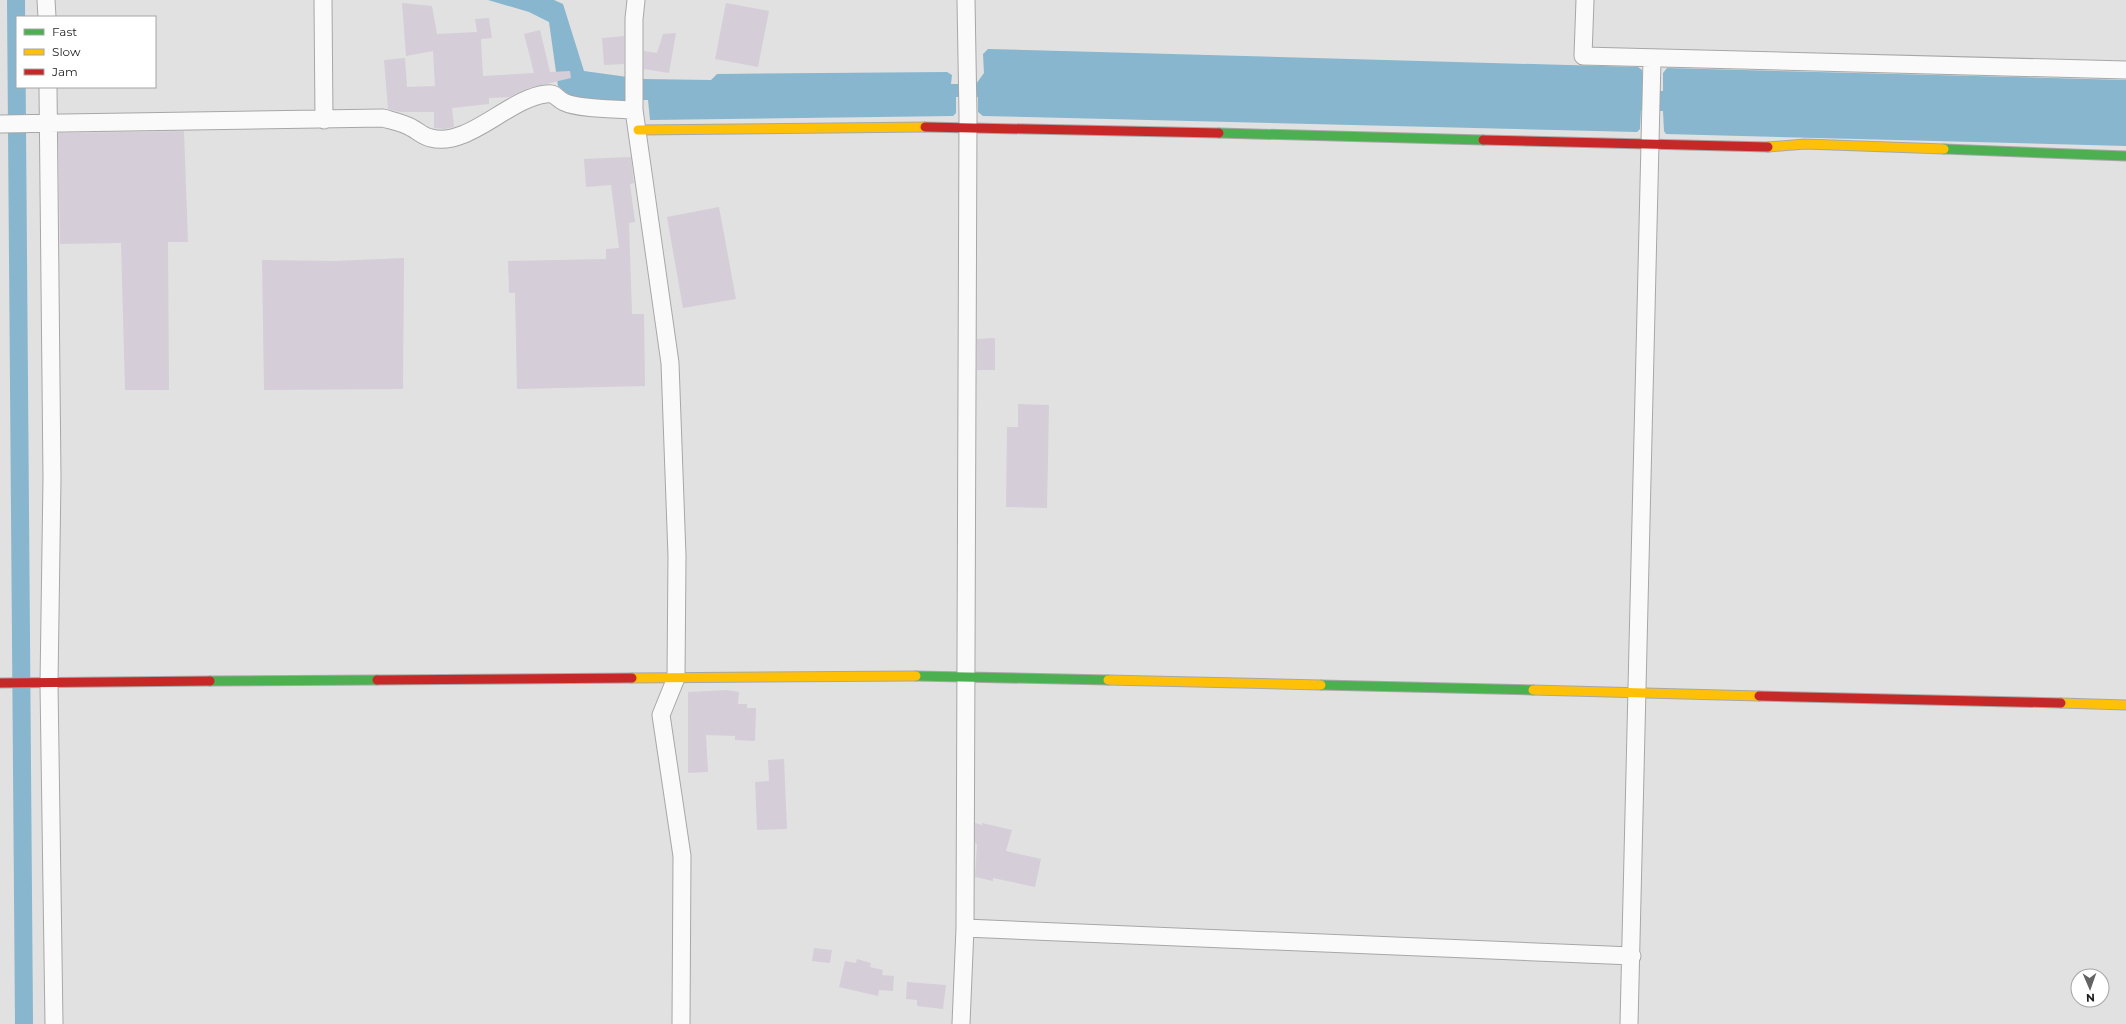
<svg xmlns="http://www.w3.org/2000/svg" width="2126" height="1024" viewBox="0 0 2126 1024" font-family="Montserrat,sans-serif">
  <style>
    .water { fill: #87b6ce }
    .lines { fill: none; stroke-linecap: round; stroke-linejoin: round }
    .canal { stroke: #87b6ce; stroke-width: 18 }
    .building { fill: #d5cdd8 }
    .street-casing { stroke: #a7a7a7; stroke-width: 19 }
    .fast-casing { stroke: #a7a7a7; stroke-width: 11 }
    .slow-casing { stroke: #a7a7a7; stroke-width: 11 }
    .jam-casing { stroke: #a7a7a7; stroke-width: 11 }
    .street { stroke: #fafafa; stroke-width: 17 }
    .fast { stroke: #4caf50; stroke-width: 9 }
    .slow { stroke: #ffc107; stroke-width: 9 }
    .jam { stroke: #c62828; stroke-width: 9 }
  </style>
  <rect width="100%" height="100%" fill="#e1e1e1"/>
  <path class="water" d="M488 0H554L563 4 584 71 642 79 711 80 717 74 947 72 952 75 951 84H976L984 73 983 54 988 49 1638 67 1642 70V90L1663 91V73L1667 68 2126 80V146L1666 134 1664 131 1663 111 1641 110 1640 129 1637 132 983 116 978 112V97H956V113L953 116 650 120 648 100H630V103L573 98 558 86 549 22 529 12Z"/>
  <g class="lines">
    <path class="canal" d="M16 0 24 1024"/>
  </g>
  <path class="building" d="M402 3 432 6 437 34 477 32 475 19 489 18 492 38 481 39 483 76 534 73 524 34 540 30 550 72 570 71 571 78 529 88 510 97 489 98V104L452 108 454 127 445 129 434 128V112H400L388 109 384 60 405 58 407 87 435 86 433 51 406 56Z
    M726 3 769 11 758 67 715 59Z
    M676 33 669 73 644 69V51L657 53 663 34Z
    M624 36V64L604 65 602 38Z
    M184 131 188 242H168L169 390H125L121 243 60 244 58 133Z
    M631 157 634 183 630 184 635 222 629 223 632 314H644L645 386 517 389 515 293H509L508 261 606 259V249L619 248 611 185 586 187 584 159Z
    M719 207 736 299 683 308 667 217Z
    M404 258 403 389 264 390 262 260 334 261Z
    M995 338V370H977V339Z
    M1018 404 1049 405 1047 508 1006 507 1007 427H1018Z
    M727 690 739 692 738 704H747V708H756L755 741 735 740V736L706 735 708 772 688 773V692Z
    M784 759 787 829 757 830 755 782 769 781 768 760Z
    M975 823 982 825V823L1012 830 1006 851 1041 859 1035 887 993 878V881L975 877 977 844 975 843Z
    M814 948 832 950 830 963 812 961Z
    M857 959 871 963 870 967 883 970 882 975 894 976 893 991 879 990 878 996 839 987 845 961 856 963Z
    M907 982 946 985 943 1009 917 1006V1000L906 999Z"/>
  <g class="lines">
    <g class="street-casing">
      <path id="street" d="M46 0 47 17
        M323 0 324 120
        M636 0 634 19V110L670 363 677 556 676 678 661 715 682 856 681 1024
        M1585 0 1583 56 2126 70
        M48 87 52 478 49 684 54 1024
        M0 124 383 118C393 121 404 123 412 128 418 131 424 137 431 138 468 148 509 98 546 94 555 92 557 99 564 102 578 109 617 109 634 110
        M965 928 1632 956
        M961 1024 965 928 968 115 966 0
        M1629 1024 1652 59"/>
    </g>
    <g class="fast-casing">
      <path id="fast" d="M1219 133 1483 140
        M1944 149 2126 156
        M916 676 1108 680
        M210 681 377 680
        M1321 685 1533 690"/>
    </g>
    <g class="slow-casing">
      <path id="slow" d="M638 130 925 127
        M1768 147 1805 144 1944 149
        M632 678 916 676
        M1108 680 1321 685
        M1533 690 1759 696
        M2061 703 2126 705"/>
    </g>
    <g class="jam-casing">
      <path id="jam" d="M925 127 1219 133
        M1483 140 1768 147
        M377 680 632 678
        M0 683 210 681
        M1759 696 2061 703"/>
    </g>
    <use href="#street" class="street"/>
    <use href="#fast" class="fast"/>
    <use href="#slow" class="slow"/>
    <use href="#jam" class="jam"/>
  </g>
  <rect x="16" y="16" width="140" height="72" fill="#ffffff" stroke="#a5a5a6"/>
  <rect x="24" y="29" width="20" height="6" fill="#4caf50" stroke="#a5a5a6"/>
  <text x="52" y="36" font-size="12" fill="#1f1f20">Fast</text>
  <rect x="24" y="49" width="20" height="6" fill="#ffc107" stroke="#a5a5a6"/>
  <text x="52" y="56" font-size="12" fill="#1f1f20">Slow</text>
  <rect x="24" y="69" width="20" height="6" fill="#c62828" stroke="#a5a5a6"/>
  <text x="52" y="76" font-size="12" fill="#1f1f20">Jam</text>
  <g transform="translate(2090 988) rotate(178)"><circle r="19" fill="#ffffff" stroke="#a5a5a6"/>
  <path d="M0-3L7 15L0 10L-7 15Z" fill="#636364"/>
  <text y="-6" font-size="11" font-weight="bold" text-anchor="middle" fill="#1f1f20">N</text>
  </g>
</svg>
